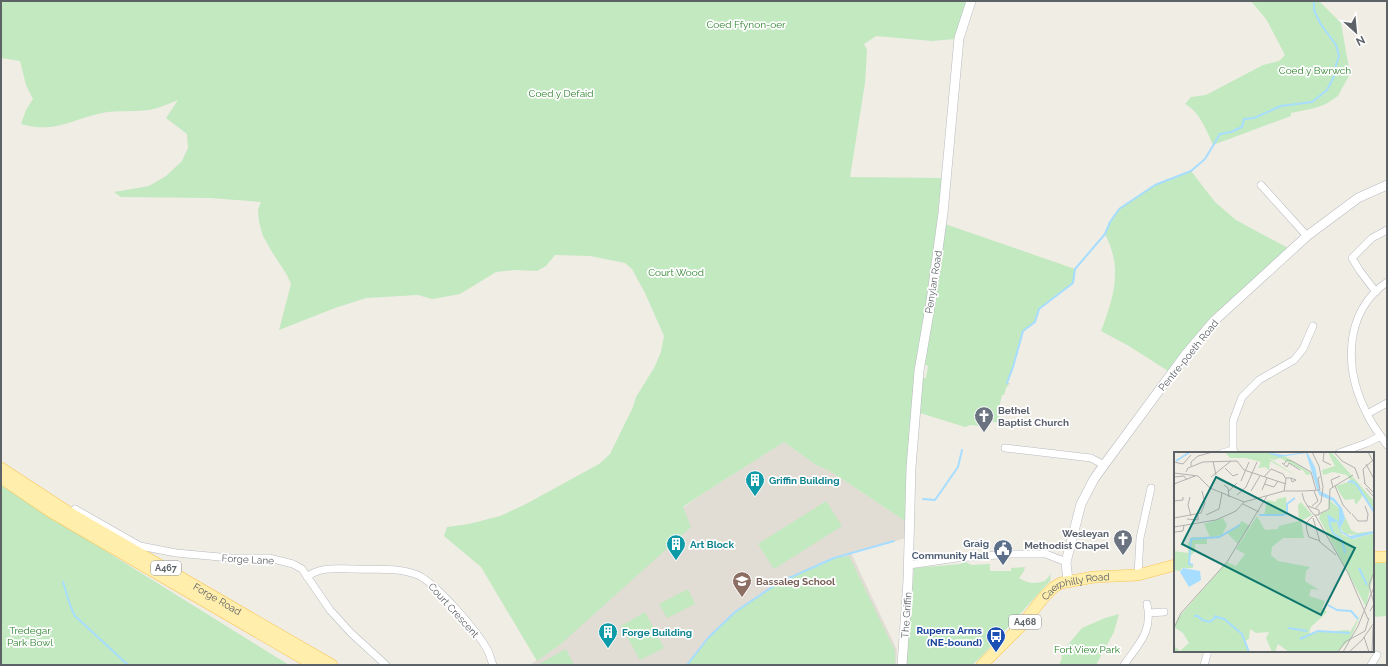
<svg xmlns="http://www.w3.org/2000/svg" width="1388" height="666" viewBox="0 0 1388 666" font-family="Raleway,sans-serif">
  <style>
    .education { fill: #e1dcd4 }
    .green { fill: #c2e9c0 }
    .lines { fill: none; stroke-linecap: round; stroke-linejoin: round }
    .stream { stroke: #a7ddff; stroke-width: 2 }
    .minor-casing { stroke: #b8bbc0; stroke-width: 8 }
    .tertiary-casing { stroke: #b8bbc0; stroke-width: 10 }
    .primary-casing { stroke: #fbc454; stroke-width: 12 }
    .minor { stroke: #fff; stroke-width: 7 }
    .tertiary { stroke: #fff; stroke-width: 9 }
    .primary { stroke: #ffeeac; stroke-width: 11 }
    .labels { text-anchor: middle; stroke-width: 3.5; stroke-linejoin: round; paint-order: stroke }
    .shield { fill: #fff; stroke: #8e9195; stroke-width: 1 }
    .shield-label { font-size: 9px; font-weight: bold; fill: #5d6267 }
    .park-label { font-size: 10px; fill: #2f842f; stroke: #fff }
    .street-label { font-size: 10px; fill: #5d6267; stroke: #fff }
    .worship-label { font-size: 10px; font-weight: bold; fill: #5b616d; stroke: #fff; text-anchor: start }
    .culture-label { font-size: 10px; font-weight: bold; fill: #0d838f; stroke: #fff; text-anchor: start }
    .service-label { font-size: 10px; font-weight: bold; fill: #4e5e75; stroke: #fff; text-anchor: end }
    .education-label { font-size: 10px; font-weight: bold; fill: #785e54; stroke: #fff; text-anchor: start }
    .transit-label { font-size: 10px; font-weight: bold; fill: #164399; stroke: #fff; text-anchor: end }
    .inset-river { fill: none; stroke: #a7ddff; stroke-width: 2 }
    .inset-road { fill: none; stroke: #b1b1af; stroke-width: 1 }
    .view { fill: #0f766e; fill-opacity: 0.15; stroke: #0f766e; stroke-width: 2 }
    .inset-edge { fill: none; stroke: #5d6267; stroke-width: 2 }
  </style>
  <rect width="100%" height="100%" fill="#f0ede5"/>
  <path class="education" d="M784 442 816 465 830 471 905 521 906 538 851 553 897 650 896 665H530L562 643 683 508 702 494Z"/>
  <path class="green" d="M1 1H968L955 39 932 41 876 36 864 44 867 50 865 83 850 177 942 178 936 230 910 421 905 521 830 471 816 465 784 442 702 494 683 507 691 527 562 643 537 661 481 567 444 536 447 527 469 524 500 516 524 505 599 464 610 454 633 407 636 397 654 368 661 352 664 336 645 293 632 269 625 263 590 256 555 255 546 266 537 271 515 270 496 272 460 294 432 299 418 295 366 298 335 308 279 330 291 284 287 275 272 252 263 236 259 222 258 209 261 202 210 198 121 197 114 192 149 186 166 176 182 161 188 148 187 134 166 118 178 100C168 104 159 108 149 110 134 112 117 110 102 113 72 119 55 134 21 124L26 110 33 99 26 85 20 61 1 58Z
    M1251 1H1319L1341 23 1350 74 1338 96 1326 104 1315 108 1291 113V116L1213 145C1207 131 1199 111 1185 104L1191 97 1206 95 1263 65 1279 61 1285 55 1274 34 1266 19Z
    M1191 171 1215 202 1236 220 1288 248 1227 304 1215 313 1168 371 1129 346 1101 331C1114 296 1123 269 1105 234L1110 222 1119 209 1155 185Z
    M945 224 1075 269 1073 283 1039 309 1035 322 1023 331 1013 367 1007 383H1010L1006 388 1004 395H1002L997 416 1001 417 999 423 985 420 982 426 971 425 965 427 917 412 921 378H926L928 366 924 364Z
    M1 484 64 525 289 665H1Z
    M826 501 842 526 774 569 758 544Z
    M849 556 895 651V665H687L708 638 735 612 778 583 834 558Z
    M1373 557H1387V616L1373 617Z
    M963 561 972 565 990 564V571H1011V568L1025 567 1024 571 1019 578C1028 584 1036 584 1045 581L1051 574 1050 581 982 656 972 665H906L914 568 961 564Z
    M688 589 695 604 667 618 659 604Z
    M645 612 664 648 640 660 621 626Z
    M1119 614 1114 632 1096 665H1059L1062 658 1061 653 1082 628 1105 618Z
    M566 649 574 665H537L539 664Z"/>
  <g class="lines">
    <path class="stream" d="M1007 383 1013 367 1023 331 1035 322 1039 309 1073 283 1075 269 1105 234 1110 222 1119 209 1155 185 1191 171 1205 159 1220 134 1231 132 1242 127 1244 119 1254 118 1281 106 1312 102 1327 90 1335 74 1336 65 1339 56 1336 45 1320 23 1314 10V1
      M923 499 935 500 958 467 962 450
      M63 582C67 593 69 606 75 616L128 665
      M687 665 708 638 735 612 778 583 834 558 894 541"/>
    <g class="minor-casing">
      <path id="minor" d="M1261 185 1307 236
        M1387 282C1343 313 1344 370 1367 414 1372 425 1380 435 1387 445
        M1376 292 1360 271 1352 258 1372 238 1387 230
        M1367 414 1387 403
        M1005 448 1091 458 1104 465
        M1222 453 1233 450
        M1235 453 1233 450V421L1242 397 1259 380 1294 360 1303 349 1313 326
        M1339 453 1367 443 1381 436
        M75 509 140 546 176 553 231 558H269L293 564 302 569 330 610 351 633 386 665
        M909 565 957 558 1012 554H1046L1066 562
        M1138 575 1140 538 1151 488
        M307 577C320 566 338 569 354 569 374 570 396 567 415 574 434 580 478 632 488 651 490 655 491 660 493 665
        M1149 613 1164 612
        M1124 665C1139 643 1153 632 1147 604
        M1204 665 1208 651
        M1371 665 1377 655"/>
    </g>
    <g class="tertiary-casing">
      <path id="tertiary" d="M1068 581 1066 562 1081 504 1094 479 1104 465 1186 354 1214 321 1307 236 1358 198 1387 185
        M902 665 908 581 911 467 919 371 931 301 943 213 959 38 971 1"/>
    </g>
    <g class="primary-casing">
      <g id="primary">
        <path id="s1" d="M1 468 73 515 332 665"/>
        <path d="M1 478 51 512 314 665"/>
        <path d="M1373 557H1387"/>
        <path id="s2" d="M982 665 1021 626 1043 598 1054 587 1061 583 1094 577 1138 575 1175 565"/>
      </g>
    </g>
    <use href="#minor" class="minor"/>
    <use href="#tertiary" class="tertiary"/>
    <use href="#primary" class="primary"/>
  </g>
  <defs>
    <g id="church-pin" transform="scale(1)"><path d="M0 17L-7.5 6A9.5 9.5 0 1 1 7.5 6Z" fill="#6b7280" stroke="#fff"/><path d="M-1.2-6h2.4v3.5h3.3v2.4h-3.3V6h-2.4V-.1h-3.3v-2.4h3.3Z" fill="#fff"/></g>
    <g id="building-pin" transform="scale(1)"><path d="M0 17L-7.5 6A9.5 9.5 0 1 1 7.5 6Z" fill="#0f9aa8" stroke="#fff"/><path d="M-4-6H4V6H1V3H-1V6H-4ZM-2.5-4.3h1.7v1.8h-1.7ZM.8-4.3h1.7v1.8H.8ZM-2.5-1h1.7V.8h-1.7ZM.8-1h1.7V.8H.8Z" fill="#fff"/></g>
    <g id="civic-pin" transform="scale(1)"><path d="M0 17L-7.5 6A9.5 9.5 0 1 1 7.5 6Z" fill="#5c6f8a" stroke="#fff"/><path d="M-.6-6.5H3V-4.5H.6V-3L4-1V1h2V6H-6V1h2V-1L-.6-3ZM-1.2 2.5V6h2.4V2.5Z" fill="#fff"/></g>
    <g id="school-pin" transform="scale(1)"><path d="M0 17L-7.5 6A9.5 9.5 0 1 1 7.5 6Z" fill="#8d6e63" stroke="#fff"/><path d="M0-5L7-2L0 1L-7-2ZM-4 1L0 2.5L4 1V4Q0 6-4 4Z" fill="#fff"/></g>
    <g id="bus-pin" transform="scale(1)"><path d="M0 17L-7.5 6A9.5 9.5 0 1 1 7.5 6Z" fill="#1a4fb4" stroke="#fff"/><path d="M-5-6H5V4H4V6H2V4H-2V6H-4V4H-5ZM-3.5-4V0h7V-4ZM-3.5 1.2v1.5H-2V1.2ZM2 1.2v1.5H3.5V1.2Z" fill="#fff"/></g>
  </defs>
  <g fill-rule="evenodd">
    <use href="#church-pin" x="984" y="416"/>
    <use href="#building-pin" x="755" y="480"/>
    <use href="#church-pin" x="1123" y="539"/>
    <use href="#building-pin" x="676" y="544"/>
    <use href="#civic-pin" x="1003" y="549"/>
    <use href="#school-pin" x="742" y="581"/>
    <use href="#building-pin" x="608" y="632"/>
    <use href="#bus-pin" x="996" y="636"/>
  </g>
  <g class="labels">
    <g class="shield">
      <rect x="151" y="561" width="30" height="14" rx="3"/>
      <rect x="1009" y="615" width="32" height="14" rx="3"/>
    </g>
    <g class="shield-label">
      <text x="166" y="571">A467</text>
      <text x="1025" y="625">A468</text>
    </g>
    <g class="park-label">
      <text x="746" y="28">Coed Ffynon-oer</text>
      <text x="1315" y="74">Coed y Bwrwch</text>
      <text x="561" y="97">Coed y Defaid</text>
      <text x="676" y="276">Court Wood</text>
      <text x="30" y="634">Tredegar<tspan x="30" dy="12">Park Bowl</tspan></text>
      <text x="1087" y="653">Fort View Park</text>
    </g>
    <g class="street-label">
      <text transform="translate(933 282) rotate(-81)" y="4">Penylan Road</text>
      <text transform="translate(1188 355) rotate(-51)" y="4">Pentre-poeth Road</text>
      <text transform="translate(248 559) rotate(3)" y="4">Forge Lane</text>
      <text dy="4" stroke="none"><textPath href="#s2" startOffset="127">Caerphilly Road</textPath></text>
      <text dy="4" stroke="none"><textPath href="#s1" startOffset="253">Forge Road</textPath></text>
      <text transform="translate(454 610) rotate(48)" y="4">Court Crescent</text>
      <text transform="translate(906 615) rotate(-86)" y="4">The Griffin</text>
    </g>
    <g class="worship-label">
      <text x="998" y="414">Bethel<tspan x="998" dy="12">Baptist Church</tspan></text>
      <text x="1109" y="537" text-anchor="end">Wesleyan<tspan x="1109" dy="12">Methodist Chapel</tspan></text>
    </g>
    <g class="culture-label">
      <text x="769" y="484">Griffin Building</text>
      <text x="690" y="548">Art Block</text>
      <text x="622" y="636">Forge Building</text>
    </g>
    <g class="service-label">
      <text x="989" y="547">Graig<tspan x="989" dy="12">Community Hall</tspan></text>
    </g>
    <g class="education-label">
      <text x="756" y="585">Bassaleg School</text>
    </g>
    <g class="transit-label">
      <text x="982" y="634">Ruperra Arms<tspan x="982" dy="12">(NE-bound)</tspan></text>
    </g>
  </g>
  <g transform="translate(1174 452)">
    <rect width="200" height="200" fill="#f0ede5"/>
    <path d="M51 0H91L111 4 138 22 132 23 130 19 106 6 100 8 93 5 124 25 96 9 95 18 91 15 84 16 87 10 72 6H56ZM154 0H157L200 49V59L189 43 182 53 180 47 171 48 167 43 162 34 177 29 173 23 159 20 149 23 148 18 161 14ZM112 45 113 61 105 64H90L93 48 102 50 103 47ZM154 47 165 56V70L162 69 169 83 180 87 200 81V119L192 155 145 66 147 61 155 58ZM127 50 138 63 127 69 130 86H109L98 95 97 103 104 109 136 115 132 119 131 129 145 138 137 137 135 144 151 149 148 156 153 160 137 175 135 181 174 178 176 180 187 162 176 187 163 200H115L104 192 101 200H98L92 186 95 180 82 181 76 177 75 187 71 189 75 200H0V194L6 199 15 191 9 181 0 175 4 166 53 110 62 114 71 102 62 97 83 64 91 78 104 77 105 74 125 69 124 53ZM168 58 177 78 183 81 200 79 186 83 171 82 166 76 171 67ZM49 66 53 73 48 83 36 85 30 72ZM68 69 76 74 64 92 53 81 61 77ZM19 85 33 86V92H21V99L15 106V112L19 113V116H8L6 119 0 118V99L14 101V91Z" fill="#c2e9c0"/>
    <path d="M91 0 110 3 133 0 141 15 146 39 160 46 168 56 171 67 166 76 167 79 176 84 200 79V81L178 87 166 80 163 70H155L153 62 165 70V56L159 49 145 43 132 1 105 5ZM9 116 26 119 27 128 15 135 6 120Z" fill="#a7ddff"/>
    <path class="inset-river" d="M2 9 16 0M174 30 178 29 183 33 200 60M85 63H109L113 61V52L121 46M155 70 159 81 168 88 171 101M19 113 15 112 17 87 45 85 66 73M185 116 193 133M154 153 163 158 177 159 184 167M20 164H24L28 168 36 170 42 165M40 164 50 167 68 182 75 200M114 176 133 179M126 187 144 179 176 181"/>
    <path class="inset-road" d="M138 0 145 14 149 35 147 50 141 57M150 0 149 9 157 13M160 0 168 9 181 16 185 27M194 0 200 11M39 9 42 23M0 10 9 12 17 3M108 11 113 15 115 11 126 18M110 12 113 8 118 9 137 20 142 38M192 12 200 27M17 14V10L24 4 39 0M51 16 59 24 64 22M12 20 14 16 29 10 63 9 70 18 112 32M0 21 24 24 36 36 70 50 110 39H129M0 25 10 24 13 28M37 25 57 9M90 25 97 17 109 22 112 27 110 39M112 26H117L118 30 122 28 117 26M67 29 75 10M190 31 200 41M0 32 21 24M90 32 100 35 104 29M191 32 189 17 199 8M50 33 54 36 55 45M161 34 169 53 177 62M159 35 157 28 166 24M192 36 200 45M88 38 93 26M77 39 86 24M129 39 146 38 144 26 146 25M54 40 63 31M128 41 130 48 134 55 140 63H145V58L134 54M63 43 72 35 83 10M16 45 14 53 17 64M0 49 9 48V45M69 52 85 60M138 54 144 49 140 39M145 62 155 57 156 37 179 23M178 62 184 69H193L194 62 191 54M32 63 45 57 48 41M141 63 174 121 194 167M139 64 132 71 133 79 135 85 146 89M0 66 27 61 31 51 28 39M139 66 146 90 162 103M13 67 24 68V63M0 75 42 68 62 59 70 50M1 80 9 79 10 73M196 159 200 152 195 133 200 120M0 176 7 161 53 110 93 44M191 179 195 166M190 185 195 200M164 200 171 190 191 179M169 200 184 174 200 135M175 200 188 188 200 171M198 200 199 175"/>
    <path class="view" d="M42 25 181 96 147 163 8 92Z"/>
    <rect width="200" height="200" class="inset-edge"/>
  </g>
  <rect width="1388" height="666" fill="none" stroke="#5d6267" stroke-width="4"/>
  <g transform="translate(1356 32) rotate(153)" stroke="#ffffff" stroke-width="3" paint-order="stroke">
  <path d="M0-3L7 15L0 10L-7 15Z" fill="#5d6267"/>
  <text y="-6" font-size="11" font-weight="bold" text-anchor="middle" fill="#5d6267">N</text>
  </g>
</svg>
